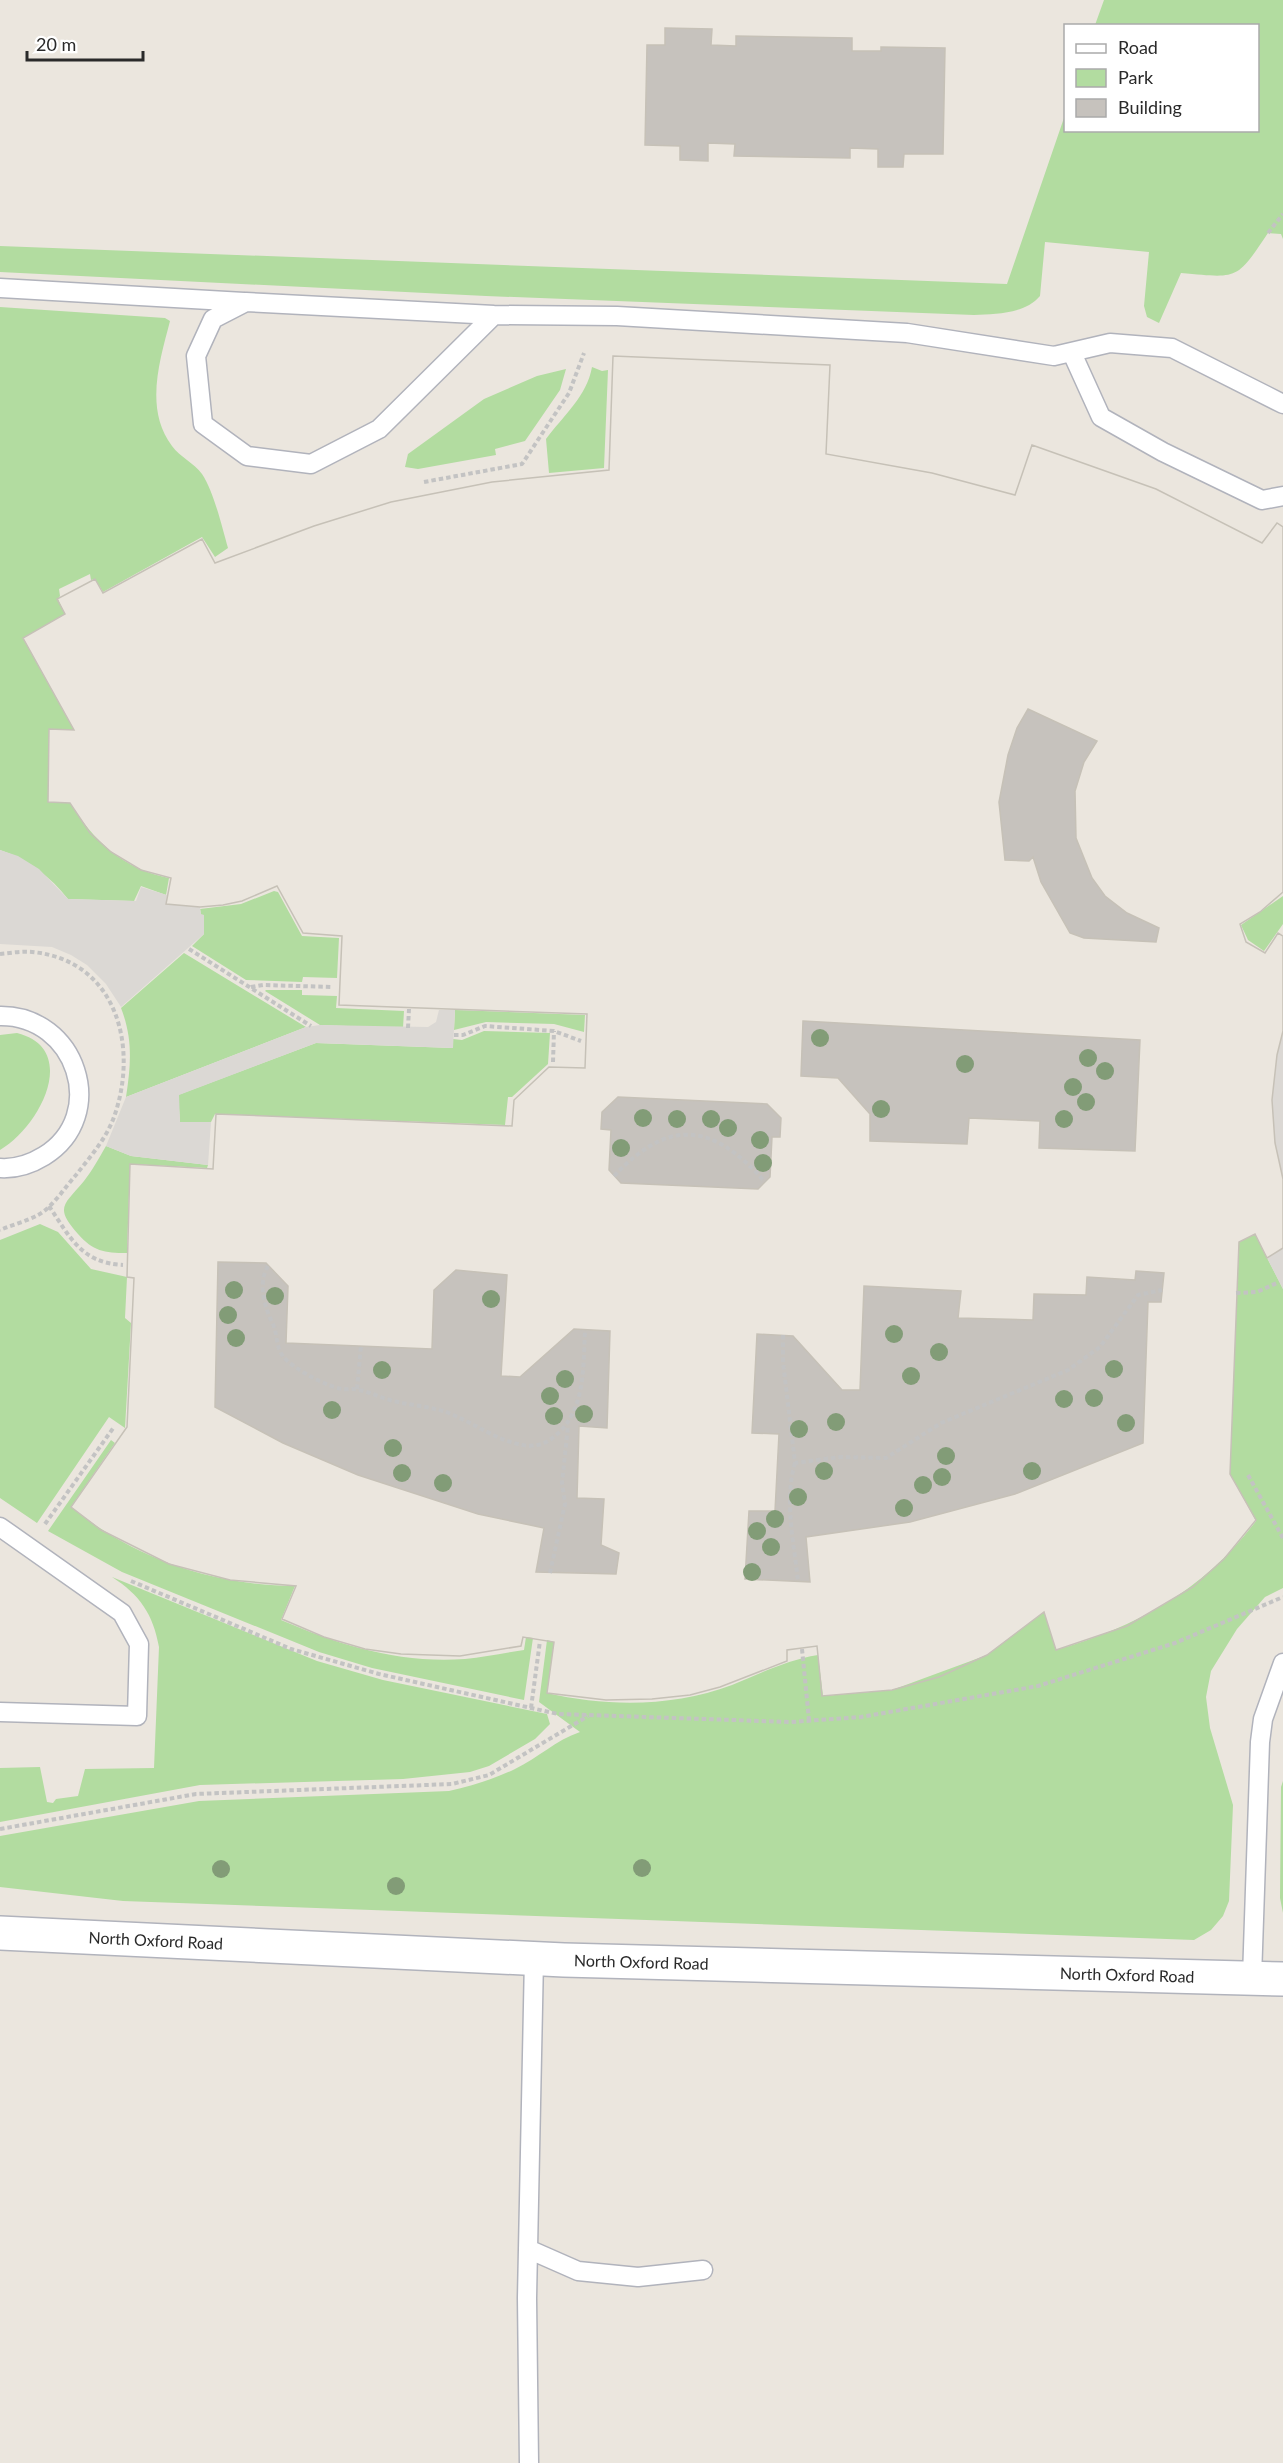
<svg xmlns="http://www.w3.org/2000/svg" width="1283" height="2463" viewBox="0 0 1283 2463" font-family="Lato,sans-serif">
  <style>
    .green { fill: #b2dca0 }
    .plaza { fill: #dbd8d4 }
    .building { fill: #c6c2bd; stroke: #c6c1b7; stroke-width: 1.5; fill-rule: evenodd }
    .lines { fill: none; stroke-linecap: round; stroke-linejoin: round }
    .lane-casing { stroke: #b1b3bc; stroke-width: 21 }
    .street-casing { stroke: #b1b3bc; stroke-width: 36 }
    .path { stroke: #c3c3c3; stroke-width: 4; stroke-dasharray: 4.5 3; stroke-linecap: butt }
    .lane { stroke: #fff; stroke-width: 18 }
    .street { stroke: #fff; stroke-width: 33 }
    .tree { fill: #829c77 }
    .labels { text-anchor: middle; stroke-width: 4.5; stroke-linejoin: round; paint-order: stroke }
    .street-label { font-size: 16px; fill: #2a2a2a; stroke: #fff }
  </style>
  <rect width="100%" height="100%" fill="#ebe6de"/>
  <path class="green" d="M1104 0H1283V239L1281 234 1268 233C1236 281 1238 278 1181 273L1159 323 1147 317 1144 306 1149 252 1045 242 1040 296C1025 314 996 314 974 315L486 296 0 272V246L1007 284 1065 115 1066 130H1258V26L1095 25Z
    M0 307 165 318 170 321C160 360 144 409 172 446 180 457 194 463 202 474 214 492 222 527 228 548L215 557 202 537 103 592 95 579 91 580 90 574 59 589 60 596 58 599 65 614 23 638 74 730H49L48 802 70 803C94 841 123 869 169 878L166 895 141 886 134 901 68 899C51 877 27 859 0 850Z
    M592 367 602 371 608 370 604 468 549 473 546 439C563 416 587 396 592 367Z
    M566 369 560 390 525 441 495 449 496 455 418 469 405 467 408 454 484 399 537 376Z
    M274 891 278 892 302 936 339 938 337 978 303 977 302 982 246 980 192 946 204 934 200 909 241 904Z
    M1283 896V924L1264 951 1248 940 1241 925Z
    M184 953 306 1027 126 1097C131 1064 133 1039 121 1008Z
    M266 990H302V995L337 996 336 1008 404 1011 403 1028 320 1025 265 991Z
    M455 1010 585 1015 584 1032 554 1024 486 1022 454 1030Z
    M484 1031 550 1033 548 1064 512 1097H508L505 1125 215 1114 211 1122H180L178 1095 316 1043 452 1048 453 1039 462 1040Z
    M17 1033C81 1049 39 1128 0 1150V1035Z
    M106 1146 131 1156 208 1165 207 1168 130 1164 127 1253C104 1253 93 1251 78 1234 54 1207 64 1205 84 1181 92 1171 99 1158 106 1146Z
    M40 1224 58 1232 91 1269 127 1277 125 1318 131 1323 125 1428 109 1417 37 1523 0 1498V1240Z
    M1255 1234 1283 1289V1588L1265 1597 1237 1629 1211 1671 1206 1697 1210 1728 1233 1805 1229 1901 1223 1916 1211 1930 1194 1940 123 1901 0 1887V1836L199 1801 449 1791C472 1786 494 1779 515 1769 538 1758 556 1740 580 1732L539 1702 547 1640 554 1642 547 1693C608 1707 673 1707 732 1685 761 1673 787 1660 818 1655L823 1696 892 1690 987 1655 1044 1612 1056 1650C1137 1627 1205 1589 1256 1521L1230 1474 1239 1242Z
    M111 1440 115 1443 71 1507C135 1559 212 1585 295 1586L281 1620C339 1645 400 1664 465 1659 484 1657 504 1653 524 1650L526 1637 533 1638 524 1700 372 1668 319 1652 122 1572 48 1531Z
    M112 1577 317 1661 383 1680 547 1714 550 1724 535 1739 489 1766 470 1772 403 1779 200 1785 0 1822V1768L40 1767 47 1802 53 1803 56 1799 78 1796 85 1769 154 1768 159 1647C153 1614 140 1595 112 1577Z
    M1283 1781V1913L1280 1898 1281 1787Z"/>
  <path class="plaza" d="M0 850 18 856 39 869 68 899 136 901 141 887 167 895 166 904 200 907 201 914 204 915V934L121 1007 106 984 87 965 71 955 52 947 0 944Z
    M439 1010H455L453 1048 316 1043 179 1095 180 1122H211L208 1165 131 1156 106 1146 126 1097 306 1027 320 1025 428 1027 436 1022Z
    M1283 1031V1179L1275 1143 1272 1100 1277 1055Z
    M1283 1248V1289L1267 1258Z"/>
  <path class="building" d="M665 28 712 29 711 45 736 46V36L852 38V51H881V47L945 48 943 154H904L903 167H878V149L850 148V158L734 156 735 144 708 143V161L680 160V146L645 145 647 45H665Z
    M613 356 830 365 826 454 932 473 1015 495 1032 445 1156 489 1262 543 1277 523 1283 527V892L1260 912 1240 924 1246 942 1265 953 1278 933 1283 936V1031L1277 1055 1272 1100 1275 1143 1283 1179V1248L1267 1258 1255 1234 1239 1242 1230 1474 1256 1520 1224 1559 1193 1587 1127 1626 1056 1650 1044 1612 987 1655 939 1677 892 1690 822 1696 817 1646 787 1650V1661L720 1687 690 1695 652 1699 606 1700 547 1693 554 1642 523 1637 521 1646 460 1656 401 1654 365 1649 324 1637 282 1619 296 1586 230 1580 169 1564 101 1530 71 1507 127 1427 134 1278 127 1277 130 1164 213 1169 216 1114 512 1126 514 1100 549 1067 585 1068 587 1014 339 1005 342 936 303 933 277 886 242 901 223 905 200 907 166 904 171 878 141 870 111 852 90 833 70 803 48 802 49 729 74 730 23 638 65 614 57 599 95 579 103 593 202 539 215 563 314 526 391 502 492 482 609 470ZM1028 709 1097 741 1084 762 1075 791 1076 838 1092 878 1105 896 1127 913 1159 928 1156 942 1084 938 1070 933 1041 882 1033 857 1029 861 1005 860 999 802 1008 755 1017 728ZM803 1021 1140 1040 1135 1151 1039 1148 1040 1121 969 1118 967 1144 870 1141V1114L838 1078 801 1076ZM618 1097 767 1104 781 1118 780 1137H772L770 1177 758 1189 621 1183 609 1170 611 1130 601 1129 602 1112ZM218 1262 266 1263 288 1286 286 1343 432 1349 434 1290 456 1270 507 1275 501 1376 520 1377 574 1329 610 1331 607 1428 579 1426 577 1498 604 1499 601 1545 619 1553 616 1574 536 1572 544 1528 478 1514 358 1475 283 1443 215 1407ZM1136 1271 1164 1273 1161 1302H1148L1143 1443 1015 1494 910 1522 806 1537 810 1582 745 1579 749 1511H775L779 1434 752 1433 757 1334 793 1336 842 1390H860L864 1286 961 1291 958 1318 1033 1320 1034 1294 1086 1295 1087 1277 1135 1280Z
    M613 356 830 365 826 454 932 473 1015 495 1032 445 1156 489 1262 543 1277 523 1283 527V892L1260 912 1240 924 1246 942 1265 953 1278 933 1283 936V1031L1277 1055 1272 1100 1275 1143 1283 1179V1248L1267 1258 1255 1234 1239 1242 1230 1474 1256 1520 1224 1559 1193 1587 1127 1626 1056 1650 1044 1612 987 1655 939 1677 892 1690 822 1696 817 1646 787 1650V1661L720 1687 690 1695 652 1699 606 1700 547 1693 554 1642 523 1637 521 1646 460 1656 401 1654 365 1649 324 1637 282 1619 296 1586 230 1580 169 1564 101 1530 71 1507 127 1427 134 1278 127 1277 130 1164 213 1169 216 1114 512 1126 514 1100 549 1067 585 1068 587 1014 339 1005 342 936 303 933 277 886 242 901 223 905 200 907 166 904 171 878 141 870 111 852 90 833 70 803 48 802 49 729 74 730 23 638 65 614 57 599 95 579 103 593 202 539 215 563 314 526 391 502 492 482 609 470Z"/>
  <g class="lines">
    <g class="lane-casing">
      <path id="lane" d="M0 288 244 302
        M494 315 379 429 311 464 247 456 203 424 196 356 213 319 246 302 494 315 617 316 907 333 1054 356 1110 343 1172 348 1283 404
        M1072 353 1101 417 1163 452 1262 500 1283 496
        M0 1016C76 1015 110 1115 44 1156 31 1164 16 1169 0 1168
        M0 1527 122 1613 139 1644 137 1716 0 1712
        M1252 1978 1260 1742 1263 1719 1283 1663
        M528 2249 578 2271 638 2277 703 2270
        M529 2463 527 2298 534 1958"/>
    </g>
    <g class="street-casing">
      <g id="street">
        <path id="s1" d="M0 1933 564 1960 1283 1979"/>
      </g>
    </g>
    <path class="path" d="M1268 233 1283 214
      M424 482 522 464 569 393 584 353
      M189 949 311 1026
      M0 954C10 953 22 951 32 952 117 960 139 1047 114 1117 106 1139 90 1157 76 1175 65 1187 53 1207 38 1215 27 1221 12 1225 0 1230
      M251 987 263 985 333 987
      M408 1028 409 1009
      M454 1035H463L485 1026 554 1031 581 1041
      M553 1062 554 1031
      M614 1176C670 1117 713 1123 765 1182
      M49 1206C70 1237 81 1263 123 1265
      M268 1266C258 1282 264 1306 272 1322 278 1333 275 1346 283 1356 291 1368 328 1387 342 1389 348 1390 354 1388 359 1390 370 1392 379 1397 390 1400 407 1405 426 1406 443 1411 473 1420 519 1459 548 1441 586 1417 583 1370 585 1330
      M1236 1293 1257 1292 1279 1282
      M783 1335V1362L795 1463 840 1457 886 1458 941 1423 1068 1370 1100 1347 1138 1295 1162 1290
      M357 1389 361 1346
      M795 1463C784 1500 794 1543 798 1581
      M1248 1475 1283 1538
      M45 1524 114 1427
      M550 1573 565 1504 562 1483 568 1426
      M131 1581 291 1649 379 1674 558 1714 791 1722 861 1717 1038 1686 1175 1643 1283 1597
      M802 1649 809 1720
      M531 1708 540 1641
      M0 1829 196 1794 452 1784 489 1775 588 1716"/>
    <use href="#lane" class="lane"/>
    <use href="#street" class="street"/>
  </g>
  <g class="tree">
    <circle cx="820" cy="1038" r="9"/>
    <circle cx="1088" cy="1058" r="9"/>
    <circle cx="965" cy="1064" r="9"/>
    <circle cx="1105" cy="1071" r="9"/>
    <circle cx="1073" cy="1087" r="9"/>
    <circle cx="1086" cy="1102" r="9"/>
    <circle cx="881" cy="1109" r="9"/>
    <circle cx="643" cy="1118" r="9"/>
    <circle cx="677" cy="1119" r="9"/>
    <circle cx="711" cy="1119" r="9"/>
    <circle cx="1064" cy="1119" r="9"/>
    <circle cx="728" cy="1128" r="9"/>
    <circle cx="760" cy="1140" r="9"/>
    <circle cx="621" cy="1148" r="9"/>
    <circle cx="763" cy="1163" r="9"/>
    <circle cx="234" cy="1290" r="9"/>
    <circle cx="275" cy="1296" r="9"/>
    <circle cx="491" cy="1299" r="9"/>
    <circle cx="228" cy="1315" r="9"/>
    <circle cx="894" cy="1334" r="9"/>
    <circle cx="236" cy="1338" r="9"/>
    <circle cx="939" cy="1352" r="9"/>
    <circle cx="1114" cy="1369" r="9"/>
    <circle cx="382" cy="1370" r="9"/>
    <circle cx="911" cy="1376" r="9"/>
    <circle cx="565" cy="1379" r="9"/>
    <circle cx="550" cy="1396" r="9"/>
    <circle cx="1094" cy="1398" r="9"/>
    <circle cx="1064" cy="1399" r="9"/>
    <circle cx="332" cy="1410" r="9"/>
    <circle cx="584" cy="1414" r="9"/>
    <circle cx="554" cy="1416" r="9"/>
    <circle cx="836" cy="1422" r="9"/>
    <circle cx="1126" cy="1423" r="9"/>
    <circle cx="799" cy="1429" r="9"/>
    <circle cx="393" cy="1448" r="9"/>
    <circle cx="946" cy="1456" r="9"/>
    <circle cx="824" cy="1471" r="9"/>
    <circle cx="1032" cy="1471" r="9"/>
    <circle cx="402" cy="1473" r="9"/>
    <circle cx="942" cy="1477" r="9"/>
    <circle cx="443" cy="1483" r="9"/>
    <circle cx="923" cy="1485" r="9"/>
    <circle cx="798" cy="1497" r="9"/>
    <circle cx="904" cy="1508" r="9"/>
    <circle cx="775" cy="1519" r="9"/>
    <circle cx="757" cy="1531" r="9"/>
    <circle cx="771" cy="1547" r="9"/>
    <circle cx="752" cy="1572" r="9"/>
    <circle cx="642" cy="1868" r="9"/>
    <circle cx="221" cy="1869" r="9"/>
    <circle cx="396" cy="1886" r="9"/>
  </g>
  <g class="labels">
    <g class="street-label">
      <text dy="6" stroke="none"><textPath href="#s1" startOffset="156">North Oxford Road</textPath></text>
      <text dy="6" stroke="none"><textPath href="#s1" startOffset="642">North Oxford Road</textPath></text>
      <text dy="6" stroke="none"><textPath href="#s1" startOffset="1128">North Oxford Road</textPath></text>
    </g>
  </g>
  <rect x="1064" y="24" width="195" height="108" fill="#ffffff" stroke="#aaaaaa" stroke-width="1.5"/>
  <rect x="1076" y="44" width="30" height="9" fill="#ffffff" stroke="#aaaaaa" stroke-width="1.5"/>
  <text x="1118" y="54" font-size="18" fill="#2a2a2a">Road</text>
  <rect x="1076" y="69" width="30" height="18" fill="#b2dca0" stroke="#aaaaaa" stroke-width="1.5"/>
  <text x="1118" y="84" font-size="18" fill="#2a2a2a">Park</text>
  <rect x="1076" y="99" width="30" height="18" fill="#c6c2bd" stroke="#aaaaaa" stroke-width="1.5"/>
  <text x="1118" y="114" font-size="18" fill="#2a2a2a">Building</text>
  <path d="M27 51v9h116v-9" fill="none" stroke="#2a2a2a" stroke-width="3"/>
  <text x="36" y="51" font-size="18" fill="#2a2a2a" stroke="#ffffff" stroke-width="4.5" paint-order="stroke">20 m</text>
</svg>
